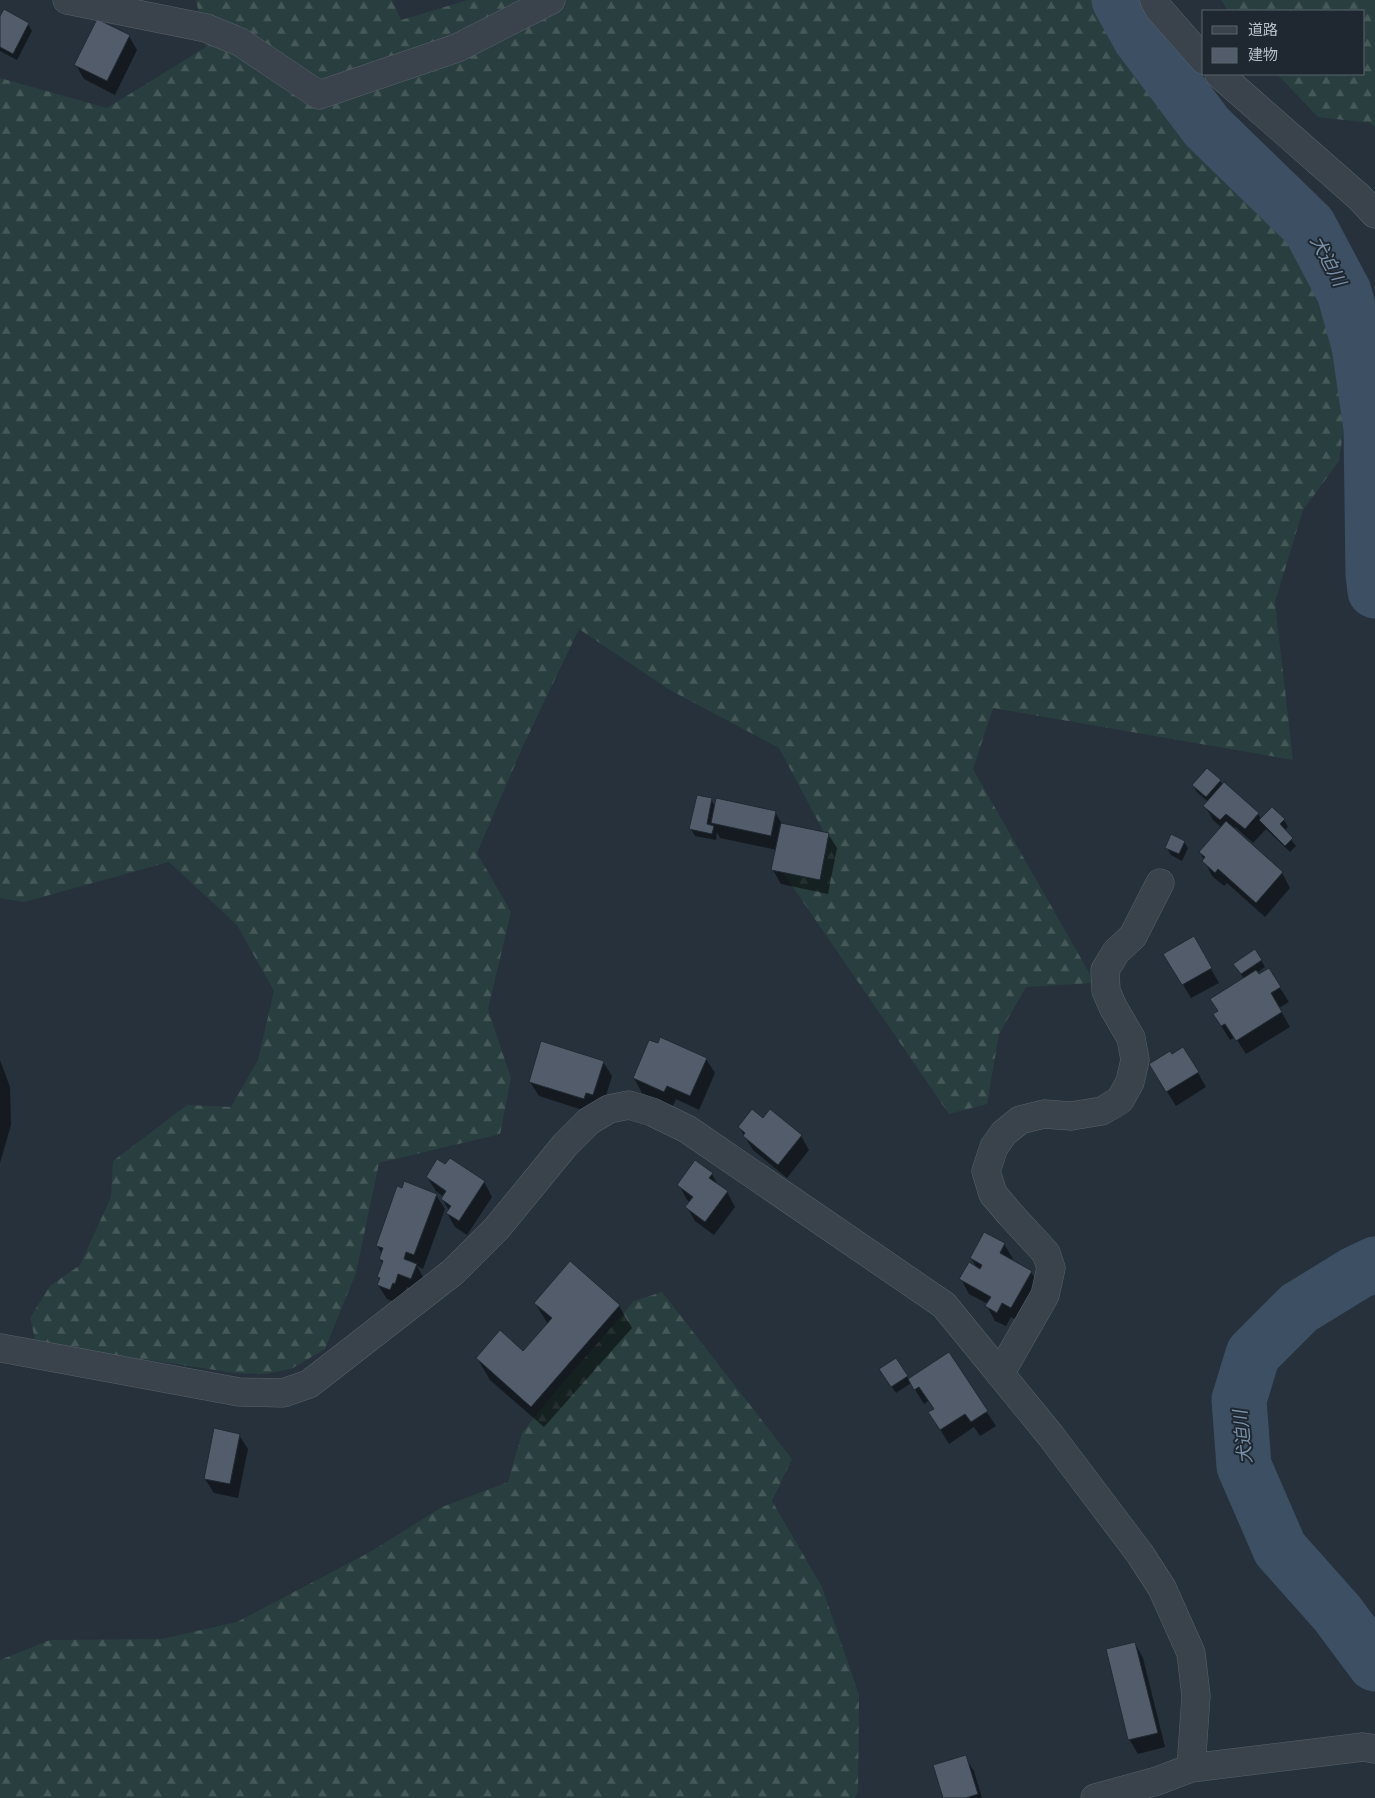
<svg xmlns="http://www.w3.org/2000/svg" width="1375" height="1798" viewBox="0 0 1375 1798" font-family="'Public Sans','Noto Sans JP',sans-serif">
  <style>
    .forest { fill: url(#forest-firs) }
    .shadow { fill: #0007; fill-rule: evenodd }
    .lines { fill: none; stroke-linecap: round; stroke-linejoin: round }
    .river { stroke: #3d5063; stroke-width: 55 }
    .building { fill: #525c6a; stroke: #212a33 }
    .minor-casing { stroke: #58616a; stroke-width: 29 }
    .tertiary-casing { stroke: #58616a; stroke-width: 29 }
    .minor { stroke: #3a434c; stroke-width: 28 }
    .tertiary { stroke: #3a434c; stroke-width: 28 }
    .labels { text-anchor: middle; stroke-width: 4; stroke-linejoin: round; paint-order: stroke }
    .water-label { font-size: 18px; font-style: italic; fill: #7990a8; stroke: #1f2831 }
  </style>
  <defs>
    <pattern id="forest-firs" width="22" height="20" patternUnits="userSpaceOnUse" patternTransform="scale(1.25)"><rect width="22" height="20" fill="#293e3e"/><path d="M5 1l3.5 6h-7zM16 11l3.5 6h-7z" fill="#465858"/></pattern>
  </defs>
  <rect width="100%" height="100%" fill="#26313c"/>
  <path class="forest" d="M196 0H392L401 20 468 0H1114L1170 65 1283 175 1331 215 1362 276 1354 360 1339 461 1303 510 1275 602 1293 760 993 708 973 769 1095 983 1026 987 999 1034 987 1104 949 1114 777 864 828 840 779 748 668 689 579 629 523 746 477 853 511 912 488 1009 511 1078 500 1134 379 1163 356 1273 325 1349 291 1369 265 1374 235 1373 36 1343 30 1318 50 1286 80 1265 111 1197 113 1161 187 1105 231 1107 258 1060 274 991 237 925 169 862 24 902 0 898V78L107 108 206 47Z
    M1221 0H1375V127L1371 123 1318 117 1277 74H1364V11H1228Z
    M662 1292 792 1459 772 1501 822 1587 859 1695 858 1791 855 1798H0V1660L50 1640 161 1639 237 1622 370 1552 442 1507 508 1482 522 1433 549 1399 634 1301Z"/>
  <path class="shadow" d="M4 11 28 24 32 31 17 60 0 51V19Z
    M129 36 137 50 115 95 84 79 76 65Z
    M1220 781 1223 785 1258 814 1261 819 1284 820 1288 827 1284 831 1296 846 1290 852 1266 829 1253 843 1235 827 1233 829 1282 873 1290 888 1265 917 1227 883 1224 886 1212 876 1200 852 1222 828 1213 820 1205 806 1208 802 1197 792 1193 786Z
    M711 799 715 807 775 812 782 824 828 834 837 848 828 894 781 884 773 870 777 850 720 838 717 832 716 840 695 836 691 829Z
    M1184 842 1188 848 1182 861 1171 855 1167 848Z
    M1193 938 1219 983 1191 998 1165 954Z
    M1261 960 1265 967 1257 973 1259 976 1269 969 1280 988 1289 1002 1279 1008 1290 1027 1246 1054 1235 1037 1230 1040 1214 1014 1218 1012 1244 979 1239 971Z
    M1171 1056 1198 1073 1206 1087 1176 1106 1159 1079Z
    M706 1059 715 1073 699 1110 676 1099 673 1106 642 1093 634 1078Z
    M0 1060 10 1087 11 1125 0 1163Z
    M603 1062 612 1076 602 1109 592 1113 539 1096 530 1082Z
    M764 1120 801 1136 809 1150 787 1178 753 1150 739 1127Z
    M450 1159 484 1182 492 1197 467 1235 455 1227 447 1213 449 1210 442 1199 444 1197 436 1191 427 1177 446 1166ZM438 1183 451 1195 438 1186Z
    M712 1174 719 1187 727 1192 735 1207 714 1235 695 1221 687 1207 690 1202 687 1200 679 1185Z
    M436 1195 445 1209 423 1269 417 1266 424 1279 420 1292 407 1287 403 1297 398 1303 387 1299 378 1285 380 1280 378 1277 383 1264 380 1259 382 1254 377 1245Z
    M985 1234 1004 1244 1013 1259 1012 1261 1031 1272 1040 1286 1020 1322 1011 1317 1006 1326 995 1321 987 1306 988 1304 969 1294 961 1279 977 1268 971 1258Z
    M570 1263 619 1306 632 1328 544 1427 490 1380 477 1358 523 1353 548 1324 535 1303Z
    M948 1354 996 1426 980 1436 974 1427 949 1444 930 1413 935 1410 928 1401 924 1404 911 1383 896 1393 885 1377 907 1376 909 1380Z
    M239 1435 248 1449 238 1498 214 1493 205 1479Z
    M1135 1643 1143 1658 1165 1747 1138 1754 1129 1739Z
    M965 1757 974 1771 982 1798H944Z"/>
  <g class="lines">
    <path class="river" d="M1119 0 1140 38 1207 127 1309 226 1344 292 1359 346 1371 428 1373 574 1375 591
      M1375 1264 1356 1273 1299 1308 1253 1354 1239 1400 1244 1466 1280 1549 1337 1613 1375 1664"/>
  </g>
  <path class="building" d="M4 9 29 23 13 54 0 47V16Z
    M97 19 130 35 107 81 74 65Z
    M1207 768 1221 780 1206 797 1192 785Z
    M1224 782 1259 813 1245 829 1226 814 1220 820 1203 806Z
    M697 795 712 798 707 824 714 826 712 834 689 829Z
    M716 798 776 811 771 836 711 823Z
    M1272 807 1285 819 1280 824 1293 838 1285 846 1259 820Z
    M1226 821 1283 872 1256 903 1218 869 1215 873 1202 861 1205 857 1199 852Z
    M781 823 829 833 820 880 771 870Z
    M1171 834 1185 841 1179 854 1165 848Z
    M1194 936 1212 968 1182 985 1163 954Z
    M1255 949 1262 960 1241 974 1233 964Z
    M1269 968 1281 987 1271 993 1282 1012 1236 1041 1225 1024 1221 1026 1213 1014 1218 1011 1210 999 1256 970 1259 974Z
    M660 1037 707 1058 690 1096 667 1086 664 1092 633 1078 649 1040 658 1043Z
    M541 1041 604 1061 593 1095 586 1093 584 1099 529 1082Z
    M1183 1047 1199 1072 1166 1092 1149 1064 1170 1051 1172 1054Z
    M752 1109 763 1118 770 1109 802 1135 778 1165 743 1136 745 1133 738 1127Z
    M450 1158 485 1181 459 1221 446 1213 451 1206 441 1199 446 1191 426 1177 437 1159 445 1164Z
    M695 1160 713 1173 709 1178 728 1191 705 1222 685 1207 693 1197 677 1185Z
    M404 1181 437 1194 414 1255 406 1252 404 1259 417 1264 411 1279 398 1274 395 1284 393 1283 390 1290 377 1285 380 1278 377 1277 383 1261 379 1259 383 1248 376 1246 397 1186 402 1188Z
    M984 1232 1005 1243 1000 1253 1032 1271 1011 1308 1002 1303 997 1313 985 1306 991 1297 959 1279 969 1262 980 1269 982 1265 970 1258Z
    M570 1261 620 1305 531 1407 476 1358 500 1330 523 1351 552 1318 534 1303Z
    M949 1352 988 1411 971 1422 965 1414 940 1430 928 1412 934 1409 919 1387 914 1390 908 1379Z
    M896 1358 908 1376 891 1387 879 1369Z
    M214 1428 240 1434 230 1484 204 1479Z
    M1135 1642 1158 1733 1128 1740 1106 1649Z
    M966 1755 978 1794 966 1798H943L933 1765Z"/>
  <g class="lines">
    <g class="minor-casing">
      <path id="minor" d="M67 0 206 28 240 42 319 95 457 48 551 0
        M1 1348 239 1392 283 1393 309 1384 453 1272 497 1228 565 1145 589 1121 609 1109 629 1105 652 1112 687 1129 944 1305 1051 1436 1140 1554 1162 1588 1191 1653 1196 1696 1191 1768
        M1000 1374 1045 1295 1051 1268 1046 1253 1010 1214 993 1194 986 1171 994 1147 1004 1133 1020 1120 1044 1114 1071 1116 1102 1111 1120 1100 1130 1082 1135 1060 1131 1038 1113 1007 1106 991 1105 970 1116 952 1133 936 1160 883
        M1095 1798 1157 1781 1191 1768 1363 1747 1375 1749"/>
    </g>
    <g class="tertiary-casing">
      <path id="tertiary" d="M1154 0 1159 9 1204 60
        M1219 74 1359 197 1375 214"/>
    </g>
    <use href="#minor" class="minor"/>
    <use href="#tertiary" class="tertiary"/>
  </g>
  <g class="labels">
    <g class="water-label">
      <text transform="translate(1328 261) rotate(62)" y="6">犬迫川</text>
      <text transform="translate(1243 1437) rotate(-96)" y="6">犬迫川</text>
    </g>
  </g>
  <rect x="1202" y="10" width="162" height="65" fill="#1f2831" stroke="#5b646d"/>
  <rect x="1212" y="26" width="25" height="8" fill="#3a434c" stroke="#5b646d"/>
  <text x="1248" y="35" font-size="15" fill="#b6bec7">道路</text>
  <rect x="1212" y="48" width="25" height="15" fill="#525c6a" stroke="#5b646d"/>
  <text x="1248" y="60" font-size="15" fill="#b6bec7">建物</text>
</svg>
